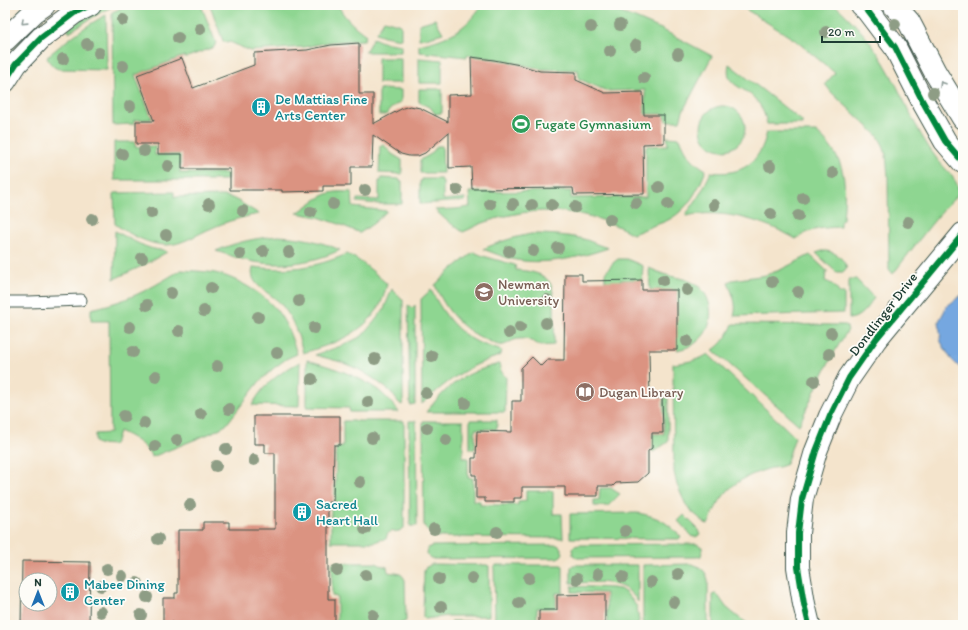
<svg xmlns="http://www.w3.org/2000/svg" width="968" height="630" viewBox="0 0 968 630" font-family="Itim,sans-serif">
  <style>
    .green { fill: #8ed691; stroke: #568a62 }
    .water { fill: #75a7e0; stroke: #4a728a }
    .building { fill: #db9381; fill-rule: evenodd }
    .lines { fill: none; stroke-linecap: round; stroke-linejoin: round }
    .lane-casing { stroke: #3f564b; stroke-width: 13 }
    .street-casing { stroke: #3f564b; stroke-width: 24 }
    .lane { stroke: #fff; stroke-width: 11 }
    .street { stroke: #fff; stroke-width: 22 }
    .cycleway-casing { stroke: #fdfcf7; stroke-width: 8 }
    .cycleway { stroke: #00873e; stroke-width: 6 }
    .tree { fill: #8e9d85 }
    .oneway { stroke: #8f9e9a }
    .labels { text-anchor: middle; stroke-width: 3.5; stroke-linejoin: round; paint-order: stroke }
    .culture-label { font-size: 14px; fill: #0d838f; stroke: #fdfcf7; text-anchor: start }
    .leisure-label { font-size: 14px; fill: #27864d; stroke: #fdfcf7; text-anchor: start }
    .education-label { font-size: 14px; fill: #785e54; stroke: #fdfcf7; text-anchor: start }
    .street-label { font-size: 14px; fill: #1f3d34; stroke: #fdfcf7 }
  </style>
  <rect width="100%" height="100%" fill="#fdfcf7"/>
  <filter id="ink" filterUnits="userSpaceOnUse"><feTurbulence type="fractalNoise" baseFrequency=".025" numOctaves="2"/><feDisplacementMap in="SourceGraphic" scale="8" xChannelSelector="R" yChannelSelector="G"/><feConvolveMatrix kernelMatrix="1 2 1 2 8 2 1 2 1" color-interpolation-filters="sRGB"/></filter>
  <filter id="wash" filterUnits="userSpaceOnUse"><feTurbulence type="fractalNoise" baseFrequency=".012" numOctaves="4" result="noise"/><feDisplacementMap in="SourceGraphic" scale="16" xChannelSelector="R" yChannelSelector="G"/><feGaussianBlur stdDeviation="0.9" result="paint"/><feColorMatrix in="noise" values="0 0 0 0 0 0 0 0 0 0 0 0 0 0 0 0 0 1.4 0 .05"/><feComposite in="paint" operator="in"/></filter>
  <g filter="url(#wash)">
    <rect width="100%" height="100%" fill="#f4e4cc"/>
    <path class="green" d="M106 5H117L103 11 69 32 67 29 96 10Z
      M128 5H201L216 43 214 47 185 58 184 56 135 75 152 119 134 120V124L113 125 112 12Z
      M210 5H338C344 18 355 27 366 35L364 40 330 42 305 47 250 51 230 42 227 43 223 41Z
      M482 5H598L635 18 661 29 712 56 683 111 680 121H666L665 114H645V90L607 91 579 79 578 70 541 69 502 60 468 55 467 57 419 52V45C449 38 464 31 482 5Z
      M739 5H835C854 22 871 41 884 63 903 94 914 129 937 159 943 167 962 183 958 194 957 197 946 206 944 209 926 230 910 252 893 274L889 269 888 176 886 155 883 145 878 136 832 93 825 84 835 73 795 40Z
      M106 15 107 70 59 69C53 68 50 63 47 58L49 55C67 40 85 26 106 15Z
      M435 19 443 33 426 38 419 39V24Z
      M384 20 401 25V39L384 36 376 33Z
      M373 38 382 42 401 45V52H365Z
      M378 58H401V83H378Z
      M419 58 442 60V83H419Z
      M729 64 802 121V124H767C765 115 762 106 755 99 743 85 724 87 729 64Z
      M379 89 401 90V102C395 105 389 109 386 115H379Z
      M419 89H442V113L435 114 431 108 419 102Z
      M701 128a22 22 0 1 1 44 0a22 22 0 1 1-44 0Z
      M767 132H816C828 142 840 157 843 174 846 188 844 205 843 219L840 222V227C822 228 812 228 796 239 765 221 722 208 686 216V214C697 201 704 187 711 172 742 176 760 163 767 132Z
      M667 137 680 138C686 154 692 161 706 170 699 189 688 209 670 219 664 223 656 224 650 227 644 229 639 232 633 234 587 208 536 204 486 222 478 224 471 229 463 232L446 220 435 210 455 209 470 207 469 192 571 191V198L646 197V146L668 145Z
      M114 142H135V147L155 146V155H180V173H227V180H114Z
      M384 145 392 154 402 160V174L379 173 380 146Z
      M437 146H442L443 173H420V160L431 154Z
      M381 178 400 179V181H402V204H379L357 202V199L379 200V181H381Z
      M422 179H441V181H443V200L465 198V201L420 204V181H422Z
      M174 192V197L224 196 232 198 238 201 259 214C243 217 227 221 212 228 197 234 182 245 166 245 149 245 127 233 115 224L114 193Z
      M352 192 353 207 387 211 374 223 360 233 339 224 318 217 297 213C308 206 317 197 330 193 337 191 345 192 352 192Z
      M115 231C129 238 148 251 164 250L167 252 142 266 114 279Z
      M531 234C550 234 569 235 587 240 594 243 601 246 608 248 579 258 547 265 516 260 505 258 494 253 483 249 501 241 512 238 531 234Z
      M278 236C299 237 321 241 340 250 315 262 283 267 255 262 242 260 229 255 216 251 236 242 256 238 278 236Z
      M822 251C834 250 844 258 847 269H845L844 272H836L816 253Z
      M474 252 483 256 515 265 516 270C527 271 543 272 550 283 556 290 554 334 554 345L540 346C532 340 524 337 514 340 510 341 507 345 503 345 498 346 493 343 489 341 463 331 445 310 435 285L452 269Z
      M347 254C362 261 375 273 387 284 385 291 383 299 380 305 364 334 333 344 303 353 300 340 296 328 290 317 287 312 283 306 279 302 268 291 248 285 253 267 287 271 315 268 347 254Z
      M810 255 828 272H826L825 281C832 283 836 287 839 293H844V313L734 316C738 304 732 294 728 282L732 280 766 275 780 270Z
      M618 259H627L643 266 642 280H620V291H605V273L613 263Z
      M649 268C654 270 658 272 663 274 675 278 688 278 698 286 714 298 715 327 699 340 693 346 686 348 677 350V290H650Z
      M181 270C192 271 204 271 215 273 238 278 270 297 282 318 289 329 293 342 297 354L286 359 274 368 259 382 226 425 211 433 152 457C145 444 132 437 119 431L116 441 113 445 98 444 95 442V434L110 433 109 321H91V309C104 306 116 303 128 298 147 291 164 280 181 270Z
      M849 279H856L874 298C867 307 861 318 849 319Z
      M392 289 403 300V401L402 405 399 403 390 391 374 379 360 370 341 362 315 355 344 345 362 336 374 322 384 309Z
      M431 290C440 308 452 327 470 338 479 344 491 347 502 351L499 356C467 366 447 381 422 404L421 299Z
      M408 305 412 308 415 305V404L410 405Z
      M733 324 846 325 848 330C828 360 814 393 799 425L713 350C722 344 729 334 733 324Z
      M708 354 795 437 786 464C781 468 774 467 768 469 757 472 743 478 734 485 725 492 718 503 713 513 711 517 711 521 708 524L705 523 690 510 686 505 677 485 674 472 673 369V364C685 362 698 361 708 354Z
      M307 360C332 367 357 375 378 390 386 396 393 405 399 412H350L349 408 307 407Z
      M300 362 299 406 252 405C255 400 259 394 263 389 273 378 286 369 300 362Z
      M499 364 501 371 506 378 505 412H426C449 384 464 373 499 364Z
      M664 398H668V442L653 452 652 450 653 448V434H664Z
      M470 420H497V429H475V449H470Z
      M343 421H404V528L399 531 389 532 387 535 386 539 379 540 376 542H331V505L335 504 336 448 343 447Z
      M409 421H416L417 526H410Z
      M423 421H463V458H468V478H473V501H480V505H518V502L526 501V491H553V514H562L563 538 438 537C431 534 427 532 424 525Z
      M600 488H611L615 491 620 494 608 506H594V500H599Z
      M638 513C659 517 667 522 681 537L679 539 570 538V514Z
      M684 515 699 530 700 533C699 536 697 537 693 537L678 521Z
      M697 544 702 547V551L701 556 697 557 577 558 573 555 572 549 574 546 579 545Z
      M558 545 561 548 563 553 561 556 557 558 433 559 429 558 427 553 428 548 432 546Z
      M332 563H376L380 565 387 567 388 572C396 574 401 571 405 580L406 621C396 628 352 625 337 625V597L332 596Z
      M432 564 487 565 489 566V616H448L425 619 423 617 424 571 425 568Z
      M692 564C701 567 706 571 708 580V625H659V624H645L643 621V565Z
      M496 565H561L563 566V593H556V608H537V625H496L495 622 494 567Z
      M573 565H638V602C623 577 597 583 571 583V567Z
      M572 586 612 588 620 589 626 593 632 600 637 607 639 621 637 625H607L606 593 572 592Z
      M714 594H717L726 607 738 617 750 625H713V596Z
      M452 621H485V625H452Z"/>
    <path class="water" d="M963 294V371L951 359 941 342 939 321 947 306Z"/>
    <g id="blocks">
      <path class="building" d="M359 43V94H373V124L403 108 410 106 420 108 448 122V95L472 94 471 57 494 60 520 65 540 71 576 72V80L605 93 643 92 644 115H664V143L643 144 644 194 574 195 573 188 472 189 471 167 449 168V132L425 153 418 156H409L401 154 373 135 372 167H351V186H323V191L282 192V190H230V169H182V154H158V144H136V121H154L137 75 182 58 193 88 254 65V53L307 50 331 45Z
        M565 274H582V281L642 280V290H677V350H649L650 398H662L663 433H652V448L648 451V473L638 482 616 483 613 486H598V496H565V487H522V498H514V502H485V498H476V475H472V458H476L477 431 512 432V401H521V368L532 357 541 366 547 360H564Z
        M254 416H340V445H334L333 502H328V599H335V625H173V622H163V598H175V593H178V530H203V522H229V529H275V453H265V444H254Z
        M22 561 90 562 89 625H21ZM26 580H50V604H26Z
        M605 594V625H539V610H557V595Z"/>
    </g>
  </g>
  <g filter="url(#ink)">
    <use href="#blocks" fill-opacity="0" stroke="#3f564b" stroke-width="1"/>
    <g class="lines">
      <g class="lane-casing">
        <path id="lane" d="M5 302H29L81 300"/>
      </g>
      <g class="street-casing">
        <path id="street" d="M861 5 867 10 895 47 923 102 945 141 963 162
          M894 5 909 22 935 72 963 118
          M5 40 34 12 44 5
          M5 81 16 64 41 38 74 13 90 5
          M809 625 804 604 798 567V533L802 499 816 451 830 416 849 378 876 339 963 234"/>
      </g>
      <use href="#lane" class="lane"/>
      <use href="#street" class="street"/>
      <g class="cycleway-casing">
        <path id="cycleway" d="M861 5 867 10 895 47 923 102 945 141 963 162
          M5 81 16 64 41 38 74 13 90 5
          M809 625 804 604 798 567V533L802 499 816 451 830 416 849 378 876 339 963 234"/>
      </g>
      <use href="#cycleway" class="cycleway"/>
    </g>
    <g class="tree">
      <circle cx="123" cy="20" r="6"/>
      <circle cx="895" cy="24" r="6"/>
      <circle cx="620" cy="25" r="6"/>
      <circle cx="591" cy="27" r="6"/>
      <circle cx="200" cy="29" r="6"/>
      <circle cx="826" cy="32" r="6"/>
      <circle cx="178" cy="38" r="6"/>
      <circle cx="87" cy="44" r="6"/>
      <circle cx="636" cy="45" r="6"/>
      <circle cx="610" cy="51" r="6"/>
      <circle cx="99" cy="53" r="6"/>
      <circle cx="678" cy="54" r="6"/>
      <circle cx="63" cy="59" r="6"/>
      <circle cx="123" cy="66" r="6"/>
      <circle cx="644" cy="78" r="6"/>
      <circle cx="933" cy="93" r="6"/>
      <circle cx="130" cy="106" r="6"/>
      <circle cx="144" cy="151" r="6"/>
      <circle cx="122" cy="154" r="6"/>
      <circle cx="168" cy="166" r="6"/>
      <circle cx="770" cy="166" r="6"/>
      <circle cx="833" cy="173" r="6"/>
      <circle cx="659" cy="187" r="6"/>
      <circle cx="365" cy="190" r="6"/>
      <circle cx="457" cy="190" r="6"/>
      <circle cx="803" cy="198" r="6"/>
      <circle cx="636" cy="203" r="6"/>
      <circle cx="209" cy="204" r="6"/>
      <circle cx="333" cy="204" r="6"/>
      <circle cx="490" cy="204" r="6"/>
      <circle cx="513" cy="204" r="6"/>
      <circle cx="668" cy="204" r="6"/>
      <circle cx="532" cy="205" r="6"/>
      <circle cx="552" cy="205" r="6"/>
      <circle cx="714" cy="205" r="6"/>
      <circle cx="575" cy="207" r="6"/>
      <circle cx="243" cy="211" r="6"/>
      <circle cx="311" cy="212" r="6"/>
      <circle cx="151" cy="213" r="6"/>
      <circle cx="771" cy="214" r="6"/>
      <circle cx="798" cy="216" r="6"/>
      <circle cx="92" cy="219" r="6"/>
      <circle cx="610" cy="219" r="6"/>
      <circle cx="908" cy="222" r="6"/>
      <circle cx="166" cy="235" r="6"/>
      <circle cx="558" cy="248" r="6"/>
      <circle cx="263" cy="251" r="6"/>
      <circle cx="509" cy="251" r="6"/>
      <circle cx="533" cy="251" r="6"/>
      <circle cx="289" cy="252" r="6"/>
      <circle cx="240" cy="254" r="6"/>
      <circle cx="142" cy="258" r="6"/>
      <circle cx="663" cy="280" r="6"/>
      <circle cx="772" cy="282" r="6"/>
      <circle cx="211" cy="288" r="6"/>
      <circle cx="687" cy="290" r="6"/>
      <circle cx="798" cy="292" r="6"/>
      <circle cx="171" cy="293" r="6"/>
      <circle cx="547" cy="300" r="6"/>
      <circle cx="299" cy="301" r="6"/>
      <circle cx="147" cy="305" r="6"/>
      <circle cx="204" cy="311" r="6"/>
      <circle cx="258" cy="317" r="6"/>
      <circle cx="546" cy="323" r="6"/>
      <circle cx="130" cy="327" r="6"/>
      <circle cx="520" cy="327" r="6"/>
      <circle cx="314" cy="328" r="6"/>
      <circle cx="179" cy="331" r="6"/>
      <circle cx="509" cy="333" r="6"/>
      <circle cx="831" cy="333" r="6"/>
      <circle cx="687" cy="341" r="6"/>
      <circle cx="133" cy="352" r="6"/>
      <circle cx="277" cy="353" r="6"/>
      <circle cx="829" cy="354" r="6"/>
      <circle cx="432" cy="356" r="6"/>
      <circle cx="375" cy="359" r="6"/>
      <circle cx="217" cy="366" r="6"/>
      <circle cx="156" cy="376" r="6"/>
      <circle cx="312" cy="379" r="6"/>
      <circle cx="814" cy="381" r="6"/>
      <circle cx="426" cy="393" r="6"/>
      <circle cx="368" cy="402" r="6"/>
      <circle cx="465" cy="403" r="6"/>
      <circle cx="229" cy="409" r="6"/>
      <circle cx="201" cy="414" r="6"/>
      <circle cx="124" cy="416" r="6"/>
      <circle cx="144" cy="423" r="6"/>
      <circle cx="427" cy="428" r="6"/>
      <circle cx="372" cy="438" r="6"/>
      <circle cx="177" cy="440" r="6"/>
      <circle cx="446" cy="440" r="6"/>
      <circle cx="155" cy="446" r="6"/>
      <circle cx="226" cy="449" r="6"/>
      <circle cx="254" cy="460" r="6"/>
      <circle cx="216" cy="466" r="6"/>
      <circle cx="360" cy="482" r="6"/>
      <circle cx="190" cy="505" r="6"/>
      <circle cx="365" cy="529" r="6"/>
      <circle cx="434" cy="529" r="6"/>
      <circle cx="625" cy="531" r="6"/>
      <circle cx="497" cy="532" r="6"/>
      <circle cx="158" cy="539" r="6"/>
      <circle cx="107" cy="569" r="6"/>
      <circle cx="337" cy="570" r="6"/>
      <circle cx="598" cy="574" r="6"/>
      <circle cx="678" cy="574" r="6"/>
      <circle cx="366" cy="575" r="6"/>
      <circle cx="122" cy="576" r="6"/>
      <circle cx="623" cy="577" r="6"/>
      <circle cx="472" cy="578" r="6"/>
      <circle cx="529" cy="578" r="6"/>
      <circle cx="439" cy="579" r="6"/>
      <circle cx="577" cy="579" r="6"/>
      <circle cx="651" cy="582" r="6"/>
      <circle cx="137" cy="583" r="6"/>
      <circle cx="101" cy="586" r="6"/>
      <circle cx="147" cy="597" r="6"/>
      <circle cx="674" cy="602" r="6"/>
      <circle cx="519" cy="603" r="6"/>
      <circle cx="441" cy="607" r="6"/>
      <circle cx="101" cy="612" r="6"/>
      <circle cx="141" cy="615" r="6"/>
      <circle cx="373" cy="615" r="6"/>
    </g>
    <defs><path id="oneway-chevron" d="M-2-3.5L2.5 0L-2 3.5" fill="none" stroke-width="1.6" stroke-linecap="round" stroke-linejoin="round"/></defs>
    <g class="oneway">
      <use href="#oneway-chevron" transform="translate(24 22) rotate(136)"/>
      <use href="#oneway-chevron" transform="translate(942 84) rotate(-122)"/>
    </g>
  </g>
  <defs>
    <g id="building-disc" transform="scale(1)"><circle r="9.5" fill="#0f9aa8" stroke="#fdfcf7"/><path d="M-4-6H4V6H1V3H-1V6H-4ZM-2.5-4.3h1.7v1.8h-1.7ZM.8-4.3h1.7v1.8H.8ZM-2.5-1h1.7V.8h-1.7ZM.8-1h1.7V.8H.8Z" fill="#fff"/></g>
    <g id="stadium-disc" transform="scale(1)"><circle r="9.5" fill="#2e9e5b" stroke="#fdfcf7"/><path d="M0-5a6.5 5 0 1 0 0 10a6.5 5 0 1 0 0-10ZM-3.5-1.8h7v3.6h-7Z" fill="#fff"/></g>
    <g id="university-disc" transform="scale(1)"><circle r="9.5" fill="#8d6e63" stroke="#fdfcf7"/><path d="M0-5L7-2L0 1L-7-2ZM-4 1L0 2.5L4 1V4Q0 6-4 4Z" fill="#fff"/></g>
    <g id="library-disc" transform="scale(1)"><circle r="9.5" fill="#8d6e63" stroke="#fdfcf7"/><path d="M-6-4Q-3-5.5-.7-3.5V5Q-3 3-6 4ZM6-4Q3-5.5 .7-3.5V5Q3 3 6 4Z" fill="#fff"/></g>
  </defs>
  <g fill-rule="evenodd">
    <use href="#building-disc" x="261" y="107"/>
    <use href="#stadium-disc" x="521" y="124"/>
    <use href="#university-disc" x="484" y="292"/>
    <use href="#library-disc" x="585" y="392"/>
    <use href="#building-disc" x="302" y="512"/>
    <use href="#building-disc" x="70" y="592"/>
  </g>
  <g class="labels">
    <g class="culture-label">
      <text x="275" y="104">De Mattias Fine<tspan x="275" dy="16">Arts Center</tspan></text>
      <text x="316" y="509">Sacred<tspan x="316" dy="16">Heart Hall</tspan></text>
      <text x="84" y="589">Mabee Dining<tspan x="84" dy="16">Center</tspan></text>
    </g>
    <g class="leisure-label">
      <text x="535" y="129">Fugate Gymnasium</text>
    </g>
    <g class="education-label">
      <text x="498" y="289">Newman<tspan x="498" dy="16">University</tspan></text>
      <text x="599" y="397">Dugan Library</text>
    </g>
    <g class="street-label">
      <text transform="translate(883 314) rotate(-52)" y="5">Dondlinger Drive</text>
    </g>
  </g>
  <rect width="968" height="630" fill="none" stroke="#fdfcf7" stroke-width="20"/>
  <g transform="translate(38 592)"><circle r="19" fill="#fdfcf7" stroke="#a4b0a9"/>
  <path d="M0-3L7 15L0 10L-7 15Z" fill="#1f6fb2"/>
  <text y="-6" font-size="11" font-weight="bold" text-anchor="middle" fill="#1f3d34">N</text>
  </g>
  <path d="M822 36v6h58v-6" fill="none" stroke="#1f3d34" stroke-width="2"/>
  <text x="828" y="36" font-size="12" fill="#1f3d34" stroke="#fdfcf7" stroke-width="3" paint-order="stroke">20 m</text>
</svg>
